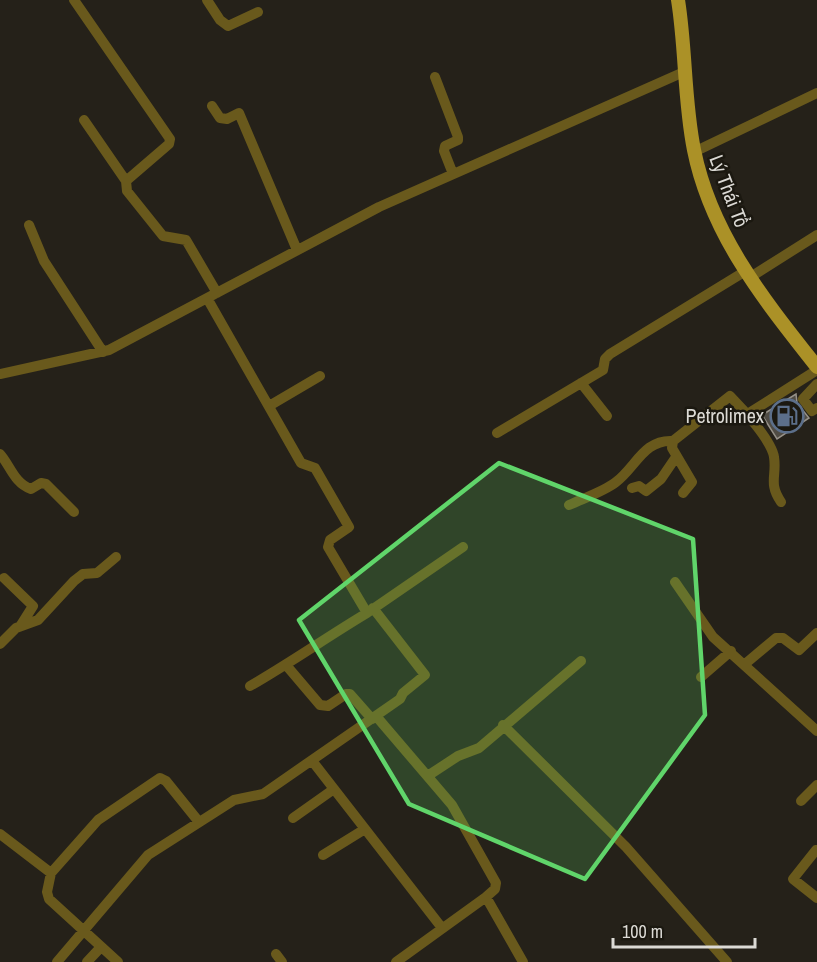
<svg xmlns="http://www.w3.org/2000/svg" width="817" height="962" viewBox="0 0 817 962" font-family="'Archivo Narrow',sans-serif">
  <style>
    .building { fill: #504c44; stroke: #969188; stroke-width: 1.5 }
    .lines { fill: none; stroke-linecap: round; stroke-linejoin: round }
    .minor { stroke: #69591c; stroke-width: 10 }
    .major { stroke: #ab9127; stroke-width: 14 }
    .marked { fill: #60d56a; fill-opacity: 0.2; stroke: #60d56a; stroke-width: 4.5; stroke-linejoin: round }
    .labels { text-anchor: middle; stroke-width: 5; stroke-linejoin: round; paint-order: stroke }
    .street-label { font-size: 20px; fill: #dcdad5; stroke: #1b1810 }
    .poi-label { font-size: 20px; fill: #dcdad5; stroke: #1b1810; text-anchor: end }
  </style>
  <rect width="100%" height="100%" fill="#252119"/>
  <path class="building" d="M796 394 797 403 809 418 777 439 762 415Z"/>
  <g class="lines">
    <path class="minor" d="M74 0 170 139 169 144 126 181 127 191 163 236 186 240 217 293
      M207 0 220 20 228 26 258 12
      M435 77 458 137V140L445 146 444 151 453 174
      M212 106 220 118 227 119 239 113 297 250
      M84 120 126 181
      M694 152 817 93
      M29 225 44 261 103 352
      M749 278 817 235
      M207 298 301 463 315 468 349 527 330 540 328 547 367 613 463 547
      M0 374 109 350 379 207 686 71
      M581 383 607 416
      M817 384 803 399 812 411 817 408
      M269 406 320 376
      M746 415 817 370
      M497 433 603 370 605 359 610 354 744 272
      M0 454C10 465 14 483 31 489L41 483 46 484 74 512
      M632 488 639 486 646 491 661 479 676 457
      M683 493 692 482 672 448 673 441 730 396C742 408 772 441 774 457 777 476 768 483 781 502
      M569 505C584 498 603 492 616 482 636 467 644 439 673 441
      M4 578 33 606 21 625
      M675 582 713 637 817 731
      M0 644 16 628 38 620 74 581 83 574 97 573 116 557
      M745 664 776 638H783L799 650 817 633
      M286 665 320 705 328 706 346 694H350L372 719
      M701 677 731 651
      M250 686C290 663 327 637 367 613
      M376 716 452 805 496 883 495 889 486 897 523 962
      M503 725 626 847 727 962
      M313 762 442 928
      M429 775 458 756 479 748 581 661
      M801 801 817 785
      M293 818 334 789
      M0 834 51 873
      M816 850 793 879 817 898
      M323 855 365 829
      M276 954 282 962
      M57 962 148 855 234 800 263 794 400 699 403 693 425 675 373 608
      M87 962 101 947
      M118 962 49 899 47 892 51 873 98 820 160 778 166 781 199 822
      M396 962 486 897"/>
    <path class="major" d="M678 0C686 50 684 101 694 150 711 235 765 301 817 367"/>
  </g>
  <path class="marked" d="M499 463 693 539 705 715 585 879 409 804 299 620Z"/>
  <defs>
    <g id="fuel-ring" transform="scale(1.725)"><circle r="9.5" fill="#1b1810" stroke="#5c6f8a" stroke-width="1.5"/><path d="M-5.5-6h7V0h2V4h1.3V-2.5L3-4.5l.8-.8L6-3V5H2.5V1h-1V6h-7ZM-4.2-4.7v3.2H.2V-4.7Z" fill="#5c6f8a"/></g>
  </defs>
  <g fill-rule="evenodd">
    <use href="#fuel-ring" x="787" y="416"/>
  </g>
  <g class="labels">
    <g class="street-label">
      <text transform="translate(729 191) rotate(69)" y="7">Lý Thái Tổ</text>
    </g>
    <g class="poi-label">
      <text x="764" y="423">Petrolimex</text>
    </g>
  </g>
  <path d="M613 938v9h142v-9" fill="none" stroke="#dcdad5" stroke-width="3"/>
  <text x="622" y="938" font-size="18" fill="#dcdad5" stroke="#1b1810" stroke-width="4.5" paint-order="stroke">100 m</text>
</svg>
